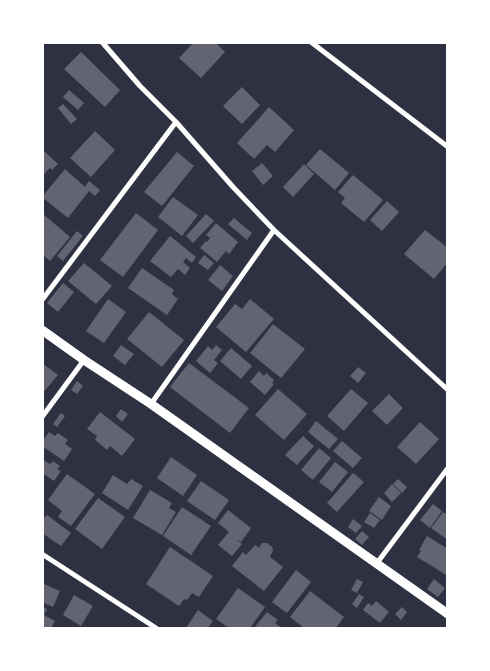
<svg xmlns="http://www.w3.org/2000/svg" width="490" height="671" viewBox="0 0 490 671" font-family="'Archivo Narrow',sans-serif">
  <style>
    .building { fill: #626471 }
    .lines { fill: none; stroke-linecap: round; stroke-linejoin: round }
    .minor { stroke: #fff; stroke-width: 5 }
    .tertiary { stroke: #fff; stroke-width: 9 }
  </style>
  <rect width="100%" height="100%" fill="#2d3142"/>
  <path class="building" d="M194 42H215L225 52 201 78 179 58Z
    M81 52 120 90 105 107 64 69Z
    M242 87 260 105 242 124 223 106Z
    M69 90 84 103 78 110 63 97Z
    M63 104 77 119 71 124 58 108Z
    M269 107 294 130 275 152 267 145 254 159 237 143Z
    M95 131 115 150 91 177 70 158Z
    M42 149 58 164 52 170 50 168 42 176Z
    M320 149 349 173 335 190 306 165Z
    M177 152 194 166 162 206 144 192Z
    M262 163 273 176 263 185 252 171Z
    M304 164 314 174 293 197 283 187Z
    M65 169 85 187 89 181 100 190 95 196 89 191 68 218 42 197Z
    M353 175 383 200 364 222 341 203 345 198 338 192Z
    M173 197 198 215 182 236 158 217Z
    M387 201 399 212 382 231 370 220Z
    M42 213 70 237 50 261 42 254Z
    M136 213 158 230 123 277 100 260Z
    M206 214 214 221 193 243 186 236Z
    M234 218 252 233 247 240 228 224Z
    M216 223 238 242 229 254 226 251 217 262 200 248 206 241 207 242 210 238 206 235Z
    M425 230 448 248V262L434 279 404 254Z
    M77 231 83 236 63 261 57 256Z
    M170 236 196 257 192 263 186 258 183 262 190 268 185 275 178 269 171 277 150 261Z
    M204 255 214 263 208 270 198 263Z
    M84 263 112 286 96 304 68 281Z
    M220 265 233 276 222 291 208 280Z
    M142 268 174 290 172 294 178 299 167 315 128 288Z
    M63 283 74 292 58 312 47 303Z
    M108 299 126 312 104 343 86 331Z
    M250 299 274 319 246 352 216 327 235 304 242 309Z
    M149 312 184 340 162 367 127 339Z
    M273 324 305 349 281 378 250 353Z
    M121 345 134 354 125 365 113 356Z
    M216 345 222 350 214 360 218 363 210 373 196 361 208 346 212 350Z
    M231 348 252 366 241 379 220 361Z
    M42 363 58 375 42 394Z
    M189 363 249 408 230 433 170 387Z
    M358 367 366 373 358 383 350 376Z
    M259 371 264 376 266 373 274 380 272 383 274 384 265 395 250 382Z
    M77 381 83 386 77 394 71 390Z
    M278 389 307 414 284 440 255 415Z
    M351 389 368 403 344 431 327 416Z
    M389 394 403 408 387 425 372 411Z
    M121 409 128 414 122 422 116 416Z
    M100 412 135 439 122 456 110 446 107 450 95 440 97 436 87 429Z
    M61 413 65 416 57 427 53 424Z
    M316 421 338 439 329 449 308 432Z
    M420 422 439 439 416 464 397 447Z
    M49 432 55 436 58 433 68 440 65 444 72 449 64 461 42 446V442Z
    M303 436 314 446 297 465 285 455Z
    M342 441 362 458 353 468 333 451Z
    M319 448 331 458 313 480 301 470Z
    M171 457 197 475 183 496 157 478Z
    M42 459 50 464 53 461 60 466 57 469 61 471 54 481 42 473Z
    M335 462 348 472 332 492 319 482Z
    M353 473 364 482 337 512 327 503Z
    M67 474 95 494 71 526 58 517 62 511 48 500Z
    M113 475 127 484 131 479 143 486 128 510 102 493Z
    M398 479 407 487 402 493 393 484Z
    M201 481 229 500 215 520 187 501Z
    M392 484 401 493 392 502 384 493Z
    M150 490 172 503 169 508 176 512 162 535 133 518Z
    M379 497 391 506 382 520 369 511Z
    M98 498 125 517 102 549 75 529Z
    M433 504 442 511 430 528 420 520Z
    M182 507 211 526 191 555 163 536Z
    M228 510 251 528 241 542 236 539 242 544 232 556 218 545 229 532 218 523Z
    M443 512 448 515V540L431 528Z
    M370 513 380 520 374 528 364 522Z
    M47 515 71 533 61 546 42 533V520Z
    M353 519 362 526 356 533 348 527Z
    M362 531 369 537 362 545 355 539Z
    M427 536 448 549V576L417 557 421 551 419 550Z
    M262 543H267L272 547 273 550 270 557 283 567 264 591 232 566 243 552 246 555 255 545 259 548Z
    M170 547 213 576 199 597 192 593 187 600 184 599 179 606 146 584Z
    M296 570 311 582 287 613 272 602Z
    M357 579 363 582 357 593 351 590Z
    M434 579 445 588 438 597 427 589Z
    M42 583 60 591 53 607 42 602Z
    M238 588 265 607 250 628H229L216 619Z
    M310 591 344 617 336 628H304L290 617Z
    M359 594 364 597 357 608 352 604Z
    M74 595 93 606 81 626 63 615Z
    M376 601 389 612 380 623 363 610 368 603 372 606Z
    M42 607 47 609 44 615 55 621 51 628H42Z
    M402 607 407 612 401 620 395 614Z
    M198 610 213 621 208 628H186Z
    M267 612 278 620 275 623 282 628H254Z"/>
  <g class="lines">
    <path class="minor" d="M102 42 140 86 176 122 233 187 274 230
      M311 42 448 147
      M42 300 176 122
      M151 404 274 230 448 390
      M42 417 84 360
      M42 554 156 628
      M377 563 448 468"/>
    <path class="tertiary" d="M42 330 84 360 151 404 448 614"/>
  </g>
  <rect width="490" height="671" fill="none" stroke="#ffffff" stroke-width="88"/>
</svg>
